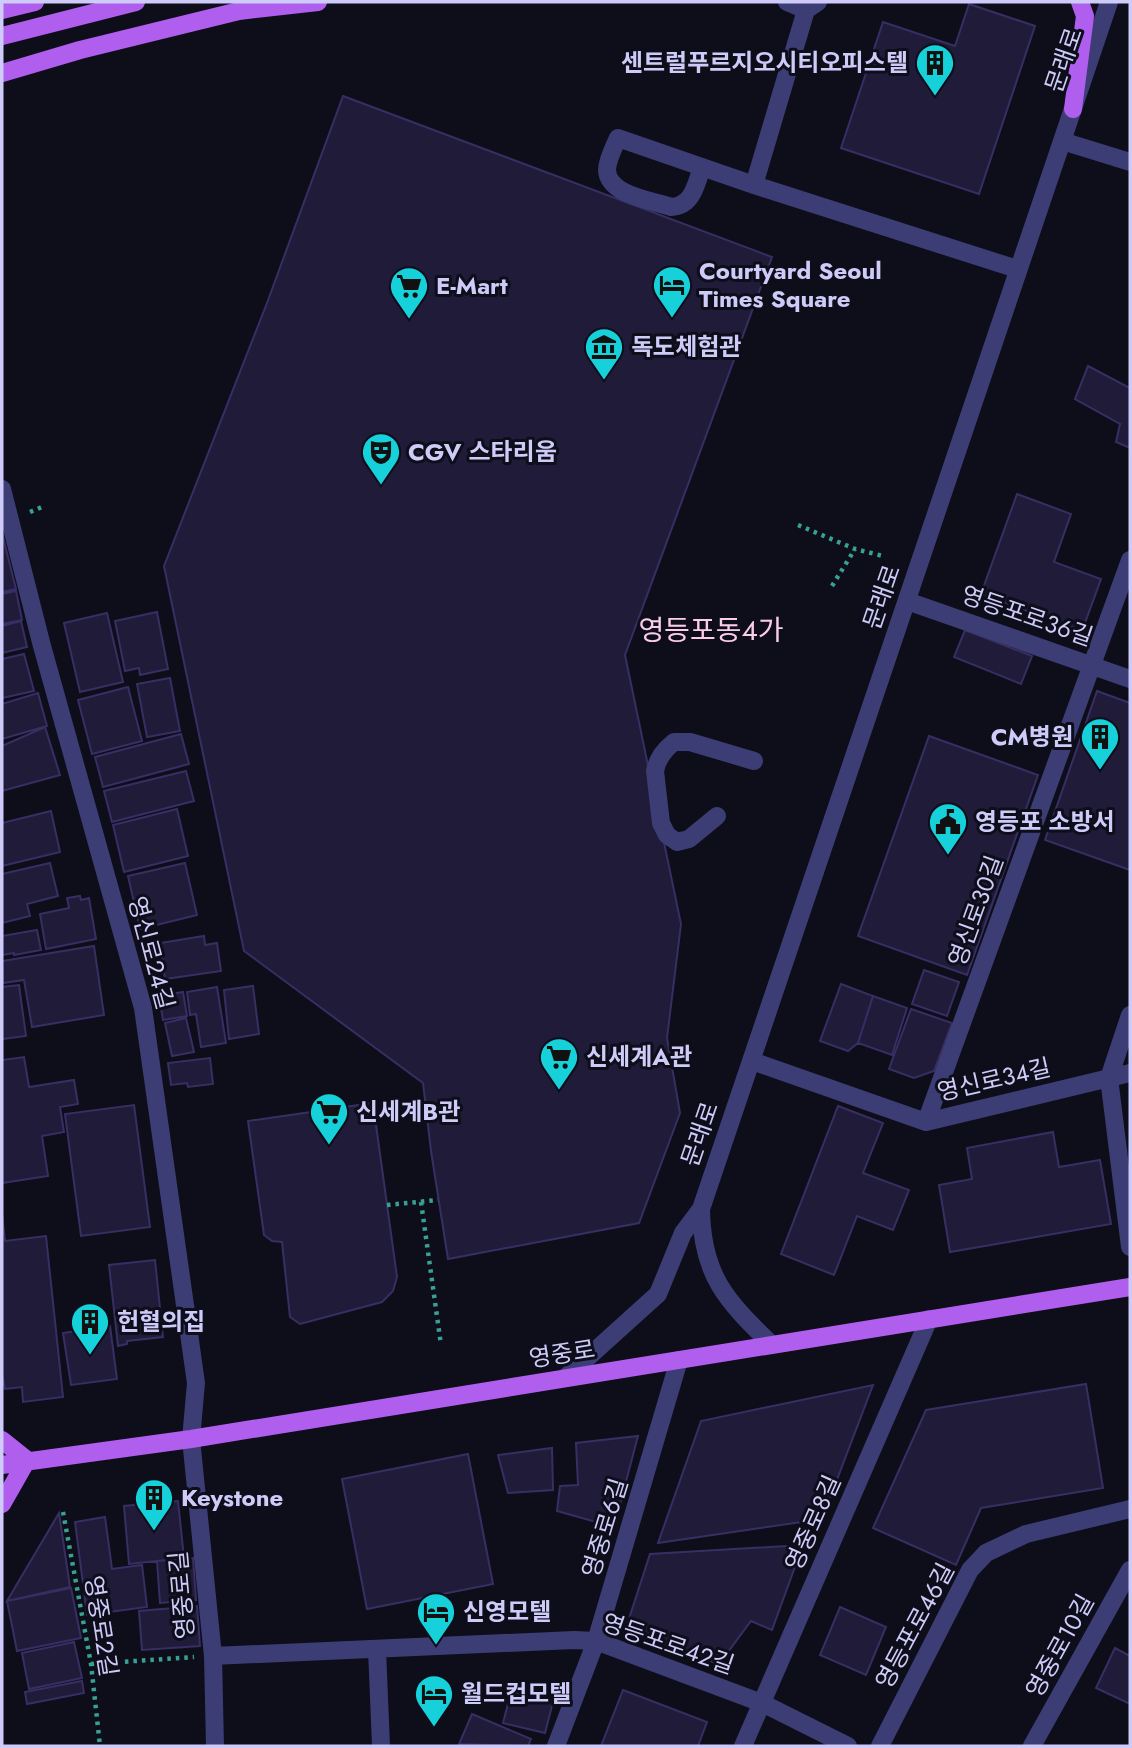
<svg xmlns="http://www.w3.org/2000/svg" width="1132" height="1748" viewBox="0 0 1132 1748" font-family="Jost,'Noto Sans KR',sans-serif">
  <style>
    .building { fill: #1f1b39; stroke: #372f63; stroke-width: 2 }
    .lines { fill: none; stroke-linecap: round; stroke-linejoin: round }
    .path { stroke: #39a095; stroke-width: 4.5; stroke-dasharray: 3.5 5; stroke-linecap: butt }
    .minor { stroke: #3c3d74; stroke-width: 18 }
    .major { stroke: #b05eee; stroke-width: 18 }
    .labels { text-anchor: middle; stroke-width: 6; stroke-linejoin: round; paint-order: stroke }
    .street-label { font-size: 24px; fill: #cecbf9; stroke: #0e0d1a }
    .poi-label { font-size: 24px; font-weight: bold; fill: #cecbf9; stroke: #0e0d1a; text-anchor: start }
    .quarter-label { font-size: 28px; fill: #facdec; stroke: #0e0d1a }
  </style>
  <rect width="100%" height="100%" fill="#0e0d1a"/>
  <path class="building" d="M969 4 1035 26 979 194 841 148 883 22 955 46Z
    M343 96 772 257 625 655 681 924 667 1038 680 1113 639 1223 448 1259 431 1151 423 1083 244 951 164 566 267 303Z
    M1088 366 1130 388V448L1116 442 1120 424 1075 399Z
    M1017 494 1071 514 1054 562 1101 579 1082 631 981 594Z
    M2 533 16 589 2 592Z
    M16 591 22 620 2 624V594Z
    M157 612 168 669 140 675 139 668 125 671 115 621Z
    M107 613 123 682 80 692 64 623Z
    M21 621 27 647 2 653V626Z
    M965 630 1032 656 1021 684 954 657Z
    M24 654 34 691 2 698V659Z
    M170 678 180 731 147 737 137 684Z
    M128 687 142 741 92 754 78 700Z
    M1097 691 1130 703V870L1045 840Z
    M38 693 47 726 2 739V704Z
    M45 727 60 775 2 791V746Z
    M181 734 189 764 103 787 95 757Z
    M929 736 1038 775 967 975 858 936Z
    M186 771 194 801 112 822 104 791Z
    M177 809 188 856 124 872 113 825Z
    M51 811 60 852 2 866V823Z
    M50 863 58 896 27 904 30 916 2 923V874Z
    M185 863 197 915 140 929 128 876Z
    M80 896 81 900 89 898 96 939 46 949 40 914 69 908 67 898Z
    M37 930 41 950 14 955V953L2 955V936Z
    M204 936 205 945 217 943 221 971 165 979 160 943Z
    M94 946 104 1015 32 1027 24 980 3 983 2 961Z
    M924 970 959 982 947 1016 912 1004Z
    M841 984 873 996 858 1043 848 1051 820 1041Z
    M19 985 26 1036 2 1039V987Z
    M253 986 259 1034 229 1039 224 990Z
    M217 987 226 1043 201 1047 196 1014 190 1015 187 992Z
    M183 992 187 1016 163 1020 159 996Z
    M873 996 907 1008 892 1055 858 1043Z
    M911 1009 952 1023 934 1071 914 1078 889 1069Z
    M186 1018 194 1052 172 1056 165 1023Z
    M24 1057 29 1087 74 1080 78 1104 60 1107 64 1132 42 1136 48 1176 2 1183V1060Z
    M210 1058 213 1084 188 1087 187 1083 171 1085 168 1063Z
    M373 1103 397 1277 393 1291 382 1302 300 1324 290 1317 282 1242 272 1241 264 1235 248 1121Z
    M134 1105 150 1227 81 1236 65 1114Z
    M838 1106 883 1123 863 1173 909 1190 893 1230 857 1216 834 1275 781 1254Z
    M1053 1132 1059 1167 1100 1160 1111 1224 950 1252 939 1185 972 1179 967 1148Z
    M2 1214 5 1241 46 1236 63 1397 23 1402 22 1387 5 1389 2 1374Z
    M155 1260 163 1337 127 1341V1344L118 1346 109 1265Z
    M110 1326 117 1379 71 1385 63 1333Z
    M1086 1384 1103 1488 981 1508 956 1565 873 1528 926 1410Z
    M873 1385 822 1519 658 1543 701 1421Z
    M638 1436 614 1527 557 1511 560 1486 578 1485 576 1443Z
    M552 1448 553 1490 508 1493 498 1455Z
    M468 1454 493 1584 367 1609 342 1479Z
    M178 1501 184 1558 129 1564 124 1506Z
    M59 1513 70 1587 7 1601Z
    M105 1517 112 1569 142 1565 147 1607 87 1615 75 1522Z
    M803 1545 772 1630 751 1621 719 1664 624 1634 650 1554Z
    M193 1558 196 1600 160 1603 157 1561Z
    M71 1588 81 1638 17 1651 7 1601Z
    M197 1606 200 1646 142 1650 139 1611Z
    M840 1607 886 1627 866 1675 820 1655Z
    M74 1642 82 1678 29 1689 22 1653Z
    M1115 1648 1130 1656V1704L1096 1688Z
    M82 1681 84 1693 27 1704 25 1692Z
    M623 1690 707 1722 698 1746H601Z
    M511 1692 553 1702 545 1733 503 1723Z
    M472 1714 531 1739 528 1746 459 1744Z"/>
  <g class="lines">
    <path class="path" d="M30 512 42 507
      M798 525 855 549 883 556
      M832 586 855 549
      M421 1202 441 1345
      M387 1205 438 1200
      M63 1512 91 1664 100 1746
      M91 1664 194 1657"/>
    <path class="minor" d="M787 2 806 10 818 2
      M1062 141 1130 162
      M702 167C696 184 693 206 671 207 651 200 608 195 607 170 607 160 614 147 618 138L754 185 1017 269
      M754 185 806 10
      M2 489 42 646 143 1008 196 1383 191 1439 213 1656 215 1746
      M907 601 1130 679
      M717 816 689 839 677 842 667 835 661 823 655 771C657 759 664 750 674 742H690L754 761
      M1130 1015 1109 1078 1130 1247
      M752 1061 926 1122 1130 1073
      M926 1122 1130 560
      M701 1209C702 1276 726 1300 772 1345
      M565 1378 658 1294 683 1233 701 1209 1109 2
      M377 1649 381 1746
      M213 1656 574 1640 596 1641 762 1703 848 1746
      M556 1746 596 1641 679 1360
      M743 1746 929 1319
      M880 1746 970 1570 986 1553 1026 1534 1130 1509
      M1032 1746 1130 1570"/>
    <path class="major" d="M2 10 35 2
      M2 36 136 2
      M2 73 80 50 239 11 318 2
      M1073 109 1085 16 1080 2
      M2 1440 27 1460
      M2 1465 191 1439 1130 1287
      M2 1504 27 1460"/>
  </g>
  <defs>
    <g id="building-pin" transform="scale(2.0125)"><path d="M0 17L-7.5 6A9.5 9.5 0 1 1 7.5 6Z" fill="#17d1da" stroke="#0e0d1a"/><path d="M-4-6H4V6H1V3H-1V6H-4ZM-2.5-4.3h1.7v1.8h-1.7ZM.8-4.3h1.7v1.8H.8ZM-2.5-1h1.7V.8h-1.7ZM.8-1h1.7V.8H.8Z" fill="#111"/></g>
    <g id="hotel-pin" transform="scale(2.0125)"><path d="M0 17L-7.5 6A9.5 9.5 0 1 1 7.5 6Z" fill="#17d1da" stroke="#0e0d1a"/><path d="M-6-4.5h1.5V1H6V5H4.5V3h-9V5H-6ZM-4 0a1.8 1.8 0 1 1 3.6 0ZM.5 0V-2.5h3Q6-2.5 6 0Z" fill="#111"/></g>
    <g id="supermarket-pin" transform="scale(2.0125)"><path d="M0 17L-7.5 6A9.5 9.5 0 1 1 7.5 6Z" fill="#17d1da" stroke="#0e0d1a"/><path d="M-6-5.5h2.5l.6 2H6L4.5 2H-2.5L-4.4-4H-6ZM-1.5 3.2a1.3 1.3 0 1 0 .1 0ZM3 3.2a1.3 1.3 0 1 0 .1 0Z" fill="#111"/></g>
    <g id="museum-pin" transform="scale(2.0125)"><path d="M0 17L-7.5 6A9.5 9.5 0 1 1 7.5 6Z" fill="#17d1da" stroke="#0e0d1a"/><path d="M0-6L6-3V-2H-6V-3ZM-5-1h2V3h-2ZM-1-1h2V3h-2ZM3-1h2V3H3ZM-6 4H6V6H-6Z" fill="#111"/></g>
    <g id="theatre-pin" transform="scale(2.0125)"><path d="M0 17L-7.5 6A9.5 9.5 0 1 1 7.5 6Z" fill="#17d1da" stroke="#0e0d1a"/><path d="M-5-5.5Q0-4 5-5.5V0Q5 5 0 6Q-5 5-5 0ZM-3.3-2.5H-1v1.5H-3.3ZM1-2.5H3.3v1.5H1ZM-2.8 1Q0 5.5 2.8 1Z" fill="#111"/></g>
    <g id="civic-pin" transform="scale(2.0125)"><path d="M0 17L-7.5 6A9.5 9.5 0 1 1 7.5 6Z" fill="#17d1da" stroke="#0e0d1a"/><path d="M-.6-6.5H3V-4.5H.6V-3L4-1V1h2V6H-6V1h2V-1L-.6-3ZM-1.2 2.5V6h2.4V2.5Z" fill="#111"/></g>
  </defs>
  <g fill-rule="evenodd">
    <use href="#building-pin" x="935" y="63"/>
    <use href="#hotel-pin" x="672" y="285"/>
    <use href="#supermarket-pin" x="409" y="286"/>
    <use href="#museum-pin" x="604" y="347"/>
    <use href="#theatre-pin" x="381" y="452"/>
    <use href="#building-pin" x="1100" y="737"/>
    <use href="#civic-pin" x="948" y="822"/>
    <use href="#supermarket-pin" x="559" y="1057"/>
    <use href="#supermarket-pin" x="329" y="1112"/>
    <use href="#building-pin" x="90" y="1322"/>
    <use href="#building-pin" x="154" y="1498"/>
    <use href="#hotel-pin" x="436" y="1612"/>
    <use href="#hotel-pin" x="434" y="1694"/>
  </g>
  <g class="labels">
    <g class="street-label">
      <text transform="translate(1064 60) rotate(-71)" y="8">문래로</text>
      <text transform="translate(882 597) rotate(-71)" y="8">문래로</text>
      <text transform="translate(1027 616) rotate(19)" y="8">영등포로36길</text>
      <text transform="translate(976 911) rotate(-70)" y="8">영신로30길</text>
      <text transform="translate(151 953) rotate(75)" y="8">영신로24길</text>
      <text transform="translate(994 1080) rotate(-13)" y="8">영신로34길</text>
      <text transform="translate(700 1134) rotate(-71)" y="8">문래로</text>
      <text transform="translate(562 1354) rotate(-9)" y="8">영중로</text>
      <text transform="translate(813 1523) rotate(-66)" y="8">영중로8길</text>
      <text transform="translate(605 1528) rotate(-73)" y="8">영중로6길</text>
      <text transform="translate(182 1595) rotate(-95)" y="8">영중로길</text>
      <text transform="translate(101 1626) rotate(81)" y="8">영중로2길</text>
      <text transform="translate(915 1626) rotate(-62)" y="8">영등포로46길</text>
      <text transform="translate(668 1644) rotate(19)" y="8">영등포로42길</text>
      <text transform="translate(1060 1646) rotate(-61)" y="8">영중로10길</text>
    </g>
    <g class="poi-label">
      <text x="908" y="71" text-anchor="end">센트럴푸르지오시티오피스텔</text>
      <text x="699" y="279">Courtyard Seoul<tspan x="699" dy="28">Times Square</tspan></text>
      <text x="436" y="294">E-Mart</text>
      <text x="631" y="355">독도체험관</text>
      <text x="408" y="460">CGV 스타리움</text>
      <text x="1073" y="745" text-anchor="end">CM병원</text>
      <text x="975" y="830">영등포 소방서</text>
      <text x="586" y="1065">신세계A관</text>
      <text x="356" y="1120">신세계B관</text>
      <text x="117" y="1330">헌혈의집</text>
      <text x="181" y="1506">Keystone</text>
      <text x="463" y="1620">신영모텔</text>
      <text x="461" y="1702">월드컵모텔</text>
    </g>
    <g class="quarter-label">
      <text x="711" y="640">영등포동4가</text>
    </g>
  </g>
  <rect width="1132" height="1748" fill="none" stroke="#cecbf9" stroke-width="7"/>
</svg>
